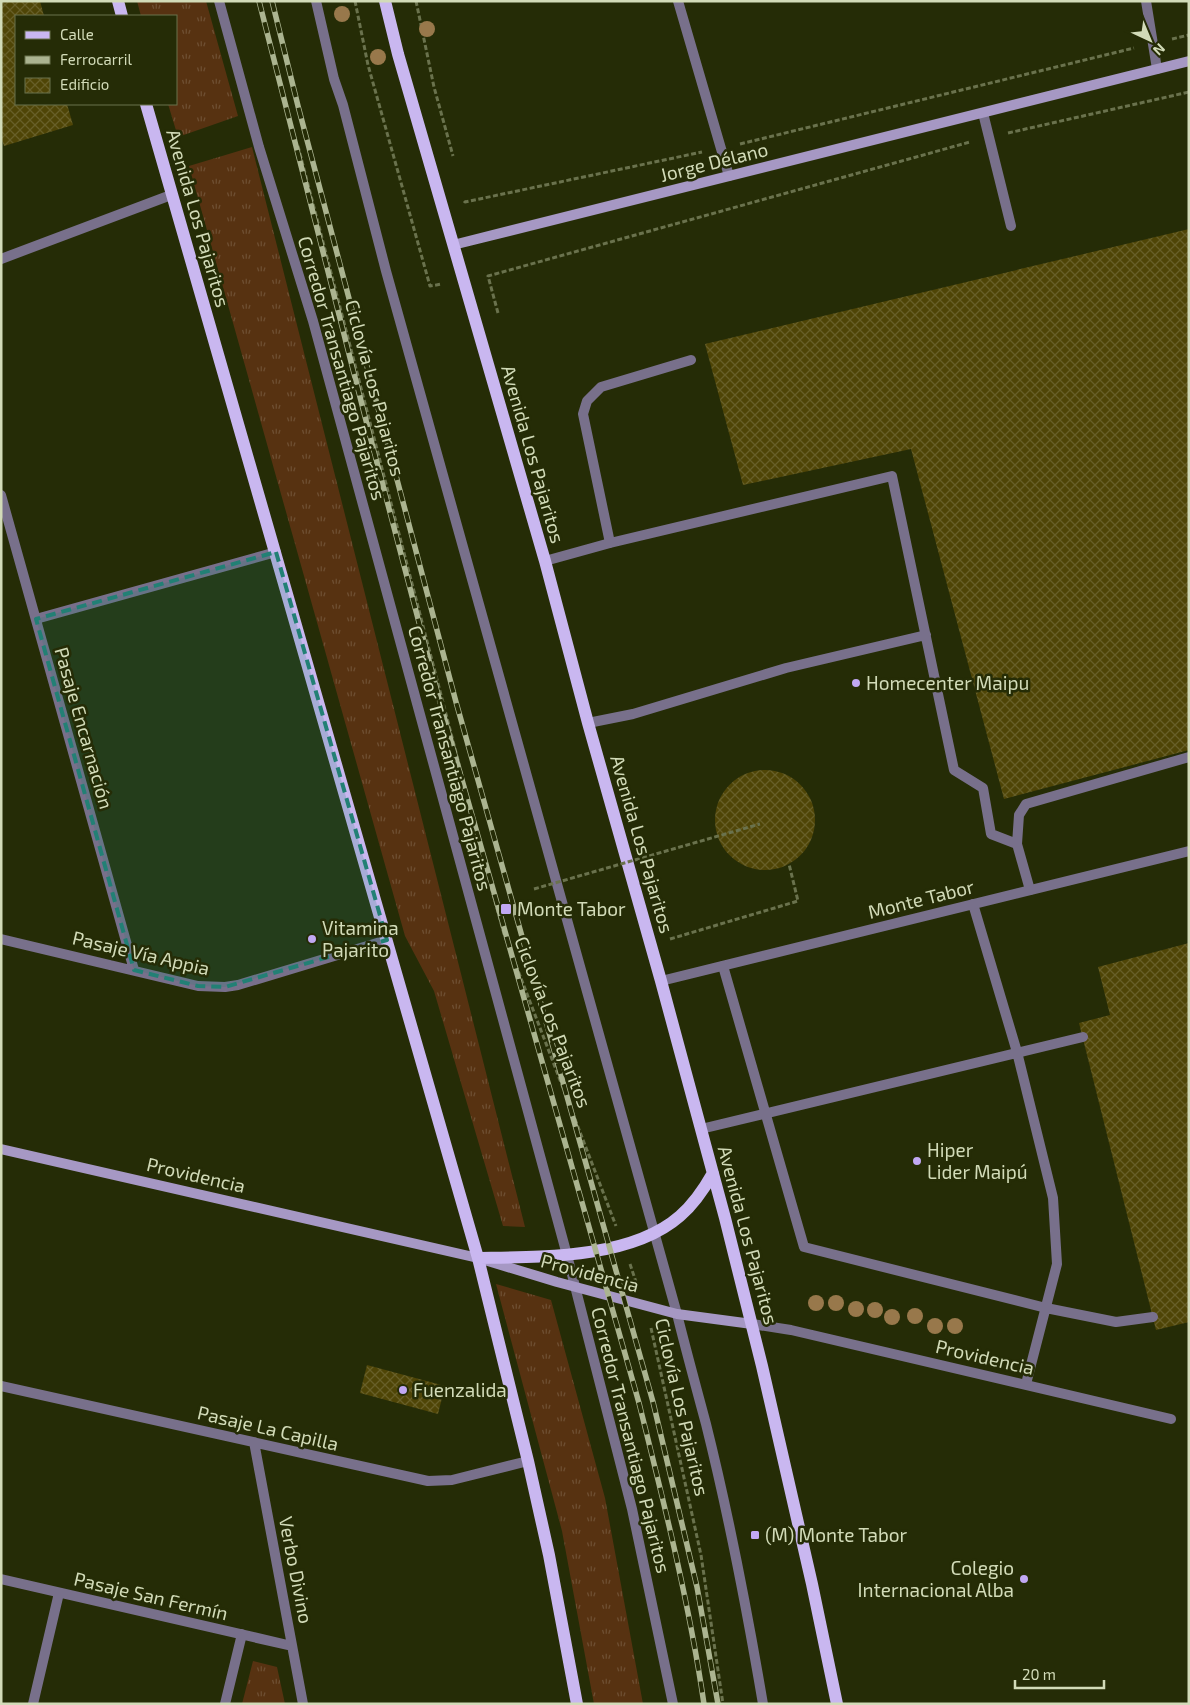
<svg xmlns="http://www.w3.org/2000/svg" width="1190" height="1705" viewBox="0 0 1190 1705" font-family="'Exo 2',sans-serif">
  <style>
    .grass { fill: url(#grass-tufts) }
    .building { fill: url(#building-cross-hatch) }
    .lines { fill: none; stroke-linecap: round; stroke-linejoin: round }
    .path { stroke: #6a724d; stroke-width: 3; stroke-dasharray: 5 2.5; stroke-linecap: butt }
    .lane { stroke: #78708b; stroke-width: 10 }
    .street { stroke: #78708b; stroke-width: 10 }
    .secondary { stroke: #a698c4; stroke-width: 10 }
    .primary { stroke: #c9b7f0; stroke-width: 12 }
    .rail-casing { stroke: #abb490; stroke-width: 5.5 }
    .rail { stroke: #252c06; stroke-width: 4; stroke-dasharray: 11; stroke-linecap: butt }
    .path-bridge { stroke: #6a724d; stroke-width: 3; stroke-dasharray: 5 2.5; stroke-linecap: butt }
    .tree { fill: #98784b }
    .marked { fill: #228075; fill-opacity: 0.2; stroke: #228075; stroke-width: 4; stroke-dasharray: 10 6; stroke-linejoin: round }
    .poi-dot { fill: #c1a8f3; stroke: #252c06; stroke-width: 2 }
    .labels { text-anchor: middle; stroke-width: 5; stroke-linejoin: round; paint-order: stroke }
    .street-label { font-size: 19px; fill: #d2dbb8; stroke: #252c06 }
    .poi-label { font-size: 19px; fill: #d2dbb8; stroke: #252c06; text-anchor: start }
  </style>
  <defs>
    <pattern id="grass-tufts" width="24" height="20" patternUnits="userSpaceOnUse" patternTransform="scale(1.25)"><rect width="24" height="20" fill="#573211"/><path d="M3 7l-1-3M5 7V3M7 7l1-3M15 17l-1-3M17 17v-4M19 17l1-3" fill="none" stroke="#6e4f32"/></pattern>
    <pattern id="building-cross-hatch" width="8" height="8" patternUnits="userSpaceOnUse" patternTransform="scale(1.25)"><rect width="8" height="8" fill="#4f4506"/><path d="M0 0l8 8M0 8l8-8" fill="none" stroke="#675f28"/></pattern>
  </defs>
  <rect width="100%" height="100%" fill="#252c06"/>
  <path class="grass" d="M137 1H206L238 116 178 137 168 104H176V16H141Z
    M252 147 525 1227 503 1226 434 991 405 936 189 166Z
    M496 1284 551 1300 605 1498 643 1704H594L562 1531Z
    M253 1661 277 1667 285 1704H242Z"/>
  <path class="building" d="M1 1H40L44 16H16V104H67L73 125 4 146 1 137Z
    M1189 229V750L1004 799 911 449 743 485 705 344Z
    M715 820a50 50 0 1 1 100 0a50 50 0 1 1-100 0Z
    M1189 943V1322L1156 1330 1079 1023 1110 1015 1098 967Z
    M367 1365 445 1386 438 1414 360 1393Z"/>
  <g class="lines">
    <path class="path" d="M355 1 368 65 430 286 442 284
      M416 1 434 87 453 156
      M1172 39 1189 35
      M1008 133 1189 92
      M740 144 1134 48
      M298 146 490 883 504 934 616 1226
      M464 201 465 202 702 152
      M498 313 488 276 970 142
      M670 939 798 901 789 864
      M630 1264 636 1282
      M651 1328 701 1555 723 1704"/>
    <path class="lane" d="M219 1 259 147 313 321 567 1255 632 1509 673 1704
      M316 1 334 79 343 105 386 271 677 1314C686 1350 696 1387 706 1424 729 1516 747 1610 763 1704
      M610 543 583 414 587 401 601 387 691 360
      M545 561 610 543 892 476 954 770 983 788 991 834 1017 844 1030 890
      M588 723 633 714 786 668 926 635
      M1017 844 1019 815 1026 804 1189 757
      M973 904 1017 1052 1053 1198 1057 1264 1026 1384
      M723 966 804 1247 1046 1308 1116 1322 1153 1317
      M701 1129 1083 1037"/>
    <path class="street" d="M678 1 729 176
      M1146 1 1157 69
      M983 113 1011 226
      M1 259 171 195
      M1 495 134 970
      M36 619 276 552
      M1 939 198 986 225 987 238 985 387 940
      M661 981 1189 851
      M752 1324 791 1330 1171 1419
      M1 1386 428 1481 452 1480 528 1461
      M254 1442 303 1704
      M1 1579 292 1646
      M33 1704 59 1593
      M225 1704 242 1634"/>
    <path class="secondary" d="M453 245 1189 61
      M1 1149 478 1258 557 1282 677 1314 752 1324"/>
    <path class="primary" d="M118 1 122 16
      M385 1 398 54 545 561 588 723 661 981 725 1218 762 1366 812 1584 837 1704
      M146 104 478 1258 528 1461 549 1555 577 1704
      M478 1258C541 1257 631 1259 680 1216 694 1204 704 1189 713 1173"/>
    <g class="rail-casing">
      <path id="rail" d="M259 1 372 444 441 706 639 1403C664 1503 689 1602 704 1704
        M272 1 298 106 456 702 653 1402 697 1587 718 1704"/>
    </g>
    <use href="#rail" class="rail"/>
    <path class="path-bridge" d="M534 889 760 824"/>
  </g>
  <g class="tree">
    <circle cx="342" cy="14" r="8"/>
    <circle cx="427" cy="29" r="8"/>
    <circle cx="378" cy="57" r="8"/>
    <circle cx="816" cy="1303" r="8"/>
    <circle cx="836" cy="1303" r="8"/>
    <circle cx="856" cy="1309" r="8"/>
    <circle cx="875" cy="1310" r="8"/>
    <circle cx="915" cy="1316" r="8"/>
    <circle cx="892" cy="1317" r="8"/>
    <circle cx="935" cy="1326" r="8"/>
    <circle cx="955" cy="1326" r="8"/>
  </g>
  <path class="marked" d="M276 552 387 940 225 987 198 986 134 970 36 619Z"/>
  <g class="poi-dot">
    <circle cx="856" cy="683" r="5"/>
    <rect x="500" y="903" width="12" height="12" rx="2.5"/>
    <circle cx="312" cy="939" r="5"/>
    <circle cx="917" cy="1161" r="5"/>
    <circle cx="403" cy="1390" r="5"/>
    <rect x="750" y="1530" width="10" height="10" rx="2.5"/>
    <circle cx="1024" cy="1579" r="5"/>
  </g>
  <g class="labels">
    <g class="street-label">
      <text transform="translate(714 162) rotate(-14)" y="7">Jorge Délano</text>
      <text transform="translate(198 218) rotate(74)" y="7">Avenida Los Pajaritos</text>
      <text transform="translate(342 368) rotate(74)" y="7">Corredor Transantiago Pajaritos</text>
      <text transform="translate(375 388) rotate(75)" y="7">Ciclovía Los Pajaritos</text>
      <text transform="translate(533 454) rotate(74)" y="7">Avenida Los Pajaritos</text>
      <text transform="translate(84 728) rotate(74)" y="7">Pasaje Encarnación</text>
      <text transform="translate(450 758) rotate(75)" y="7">Corredor Transantiago Pajaritos</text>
      <text transform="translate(642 844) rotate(74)" y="7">Avenida Los Pajaritos</text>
      <text transform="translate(921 899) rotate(-14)" y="7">Monte Tabor</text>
      <text transform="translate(141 953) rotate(13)" y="7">Pasaje Vía Appia</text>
      <text transform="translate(553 1022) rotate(69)" y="7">Ciclovía Los Pajaritos</text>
      <text transform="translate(196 1175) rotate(13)" y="7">Providencia</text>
      <text transform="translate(748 1235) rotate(75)" y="7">Avenida Los Pajaritos</text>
      <text transform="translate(590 1273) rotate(15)" y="7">Providencia</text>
      <text transform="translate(985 1357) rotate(13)" y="7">Providencia</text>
      <text transform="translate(682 1407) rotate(77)" y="7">Ciclovía Los Pajaritos</text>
      <text transform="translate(268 1428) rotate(13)" y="7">Pasaje La Capilla</text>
      <text transform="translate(631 1440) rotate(76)" y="7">Corredor Transantiago Pajaritos</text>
      <text transform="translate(296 1570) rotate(79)" y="7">Verbo Divino</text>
      <text transform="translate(151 1596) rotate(13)" y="7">Pasaje San Fermín</text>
    </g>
    <g class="poi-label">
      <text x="866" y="690">Homecenter Maipu</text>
      <text x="517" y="916">Monte Tabor</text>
      <text x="322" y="935">Vitamina<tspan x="322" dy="22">Pajarito</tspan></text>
      <text x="927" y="1157">Hiper<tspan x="927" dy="22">Lider Maipú</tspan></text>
      <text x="413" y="1397">Fuenzalida</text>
      <text x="765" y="1542">(M) Monte Tabor</text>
      <text x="1014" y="1575" text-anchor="end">Colegio<tspan x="1014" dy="22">Internacional Alba</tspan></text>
    </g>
  </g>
  <rect width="1190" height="1705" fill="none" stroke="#d2dbb8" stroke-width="5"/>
  <rect x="15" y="15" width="162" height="90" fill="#252c06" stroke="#6a724d"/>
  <rect x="25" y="31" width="25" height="8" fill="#c9b7f0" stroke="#6a724d"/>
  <text x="60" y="40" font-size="15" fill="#d2dbb8">Calle</text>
  <rect x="25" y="56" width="25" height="8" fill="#abb490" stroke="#6a724d"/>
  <text x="60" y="65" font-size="15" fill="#d2dbb8">Ferrocarril</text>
  <rect x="25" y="78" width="25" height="15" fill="url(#building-cross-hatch)" stroke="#6a724d"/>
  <text x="60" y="90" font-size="15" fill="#d2dbb8">Edificio</text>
  <g transform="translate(1150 40) rotate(136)" stroke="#252c06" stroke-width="4" paint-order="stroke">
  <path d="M0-4L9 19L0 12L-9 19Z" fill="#d2dbb8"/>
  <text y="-8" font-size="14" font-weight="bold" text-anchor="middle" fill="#d2dbb8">N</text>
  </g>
  <path d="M1015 1680v8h89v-8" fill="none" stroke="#d2dbb8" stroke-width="2.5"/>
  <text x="1022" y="1680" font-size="15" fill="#d2dbb8" stroke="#252c06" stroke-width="4" paint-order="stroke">20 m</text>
</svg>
